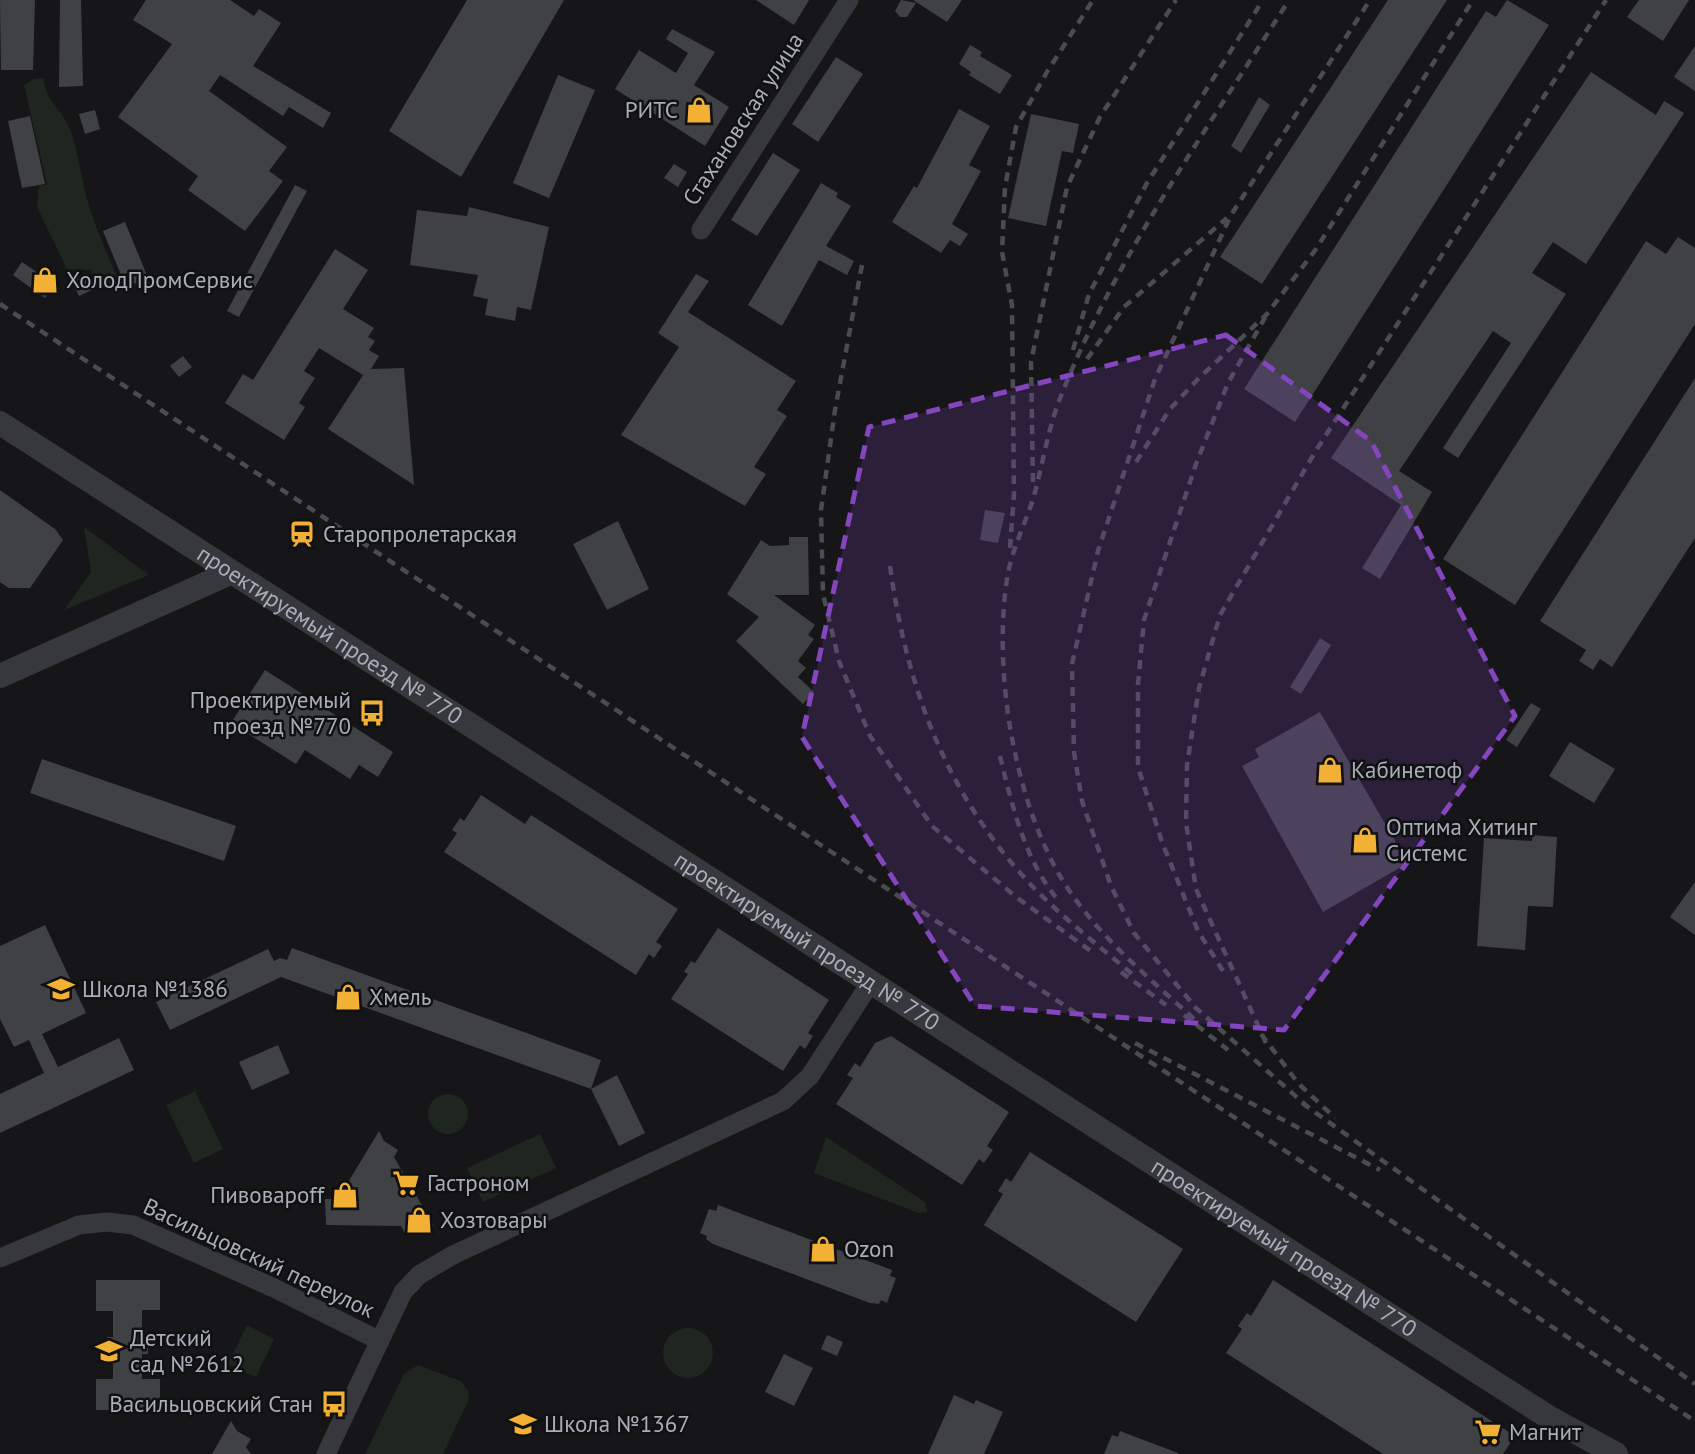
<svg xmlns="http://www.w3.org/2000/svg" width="1695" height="1454" viewBox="0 0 1695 1454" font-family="'PT Sans',sans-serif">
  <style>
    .green { fill: #1e261f }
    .building { fill: #404145 }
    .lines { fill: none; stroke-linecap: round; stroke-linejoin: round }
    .minor { stroke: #37383d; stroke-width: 19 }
    .tertiary { stroke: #37383d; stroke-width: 24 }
    .rail { stroke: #4a4c52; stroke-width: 4.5; stroke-dasharray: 9 7; stroke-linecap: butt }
    .marked { fill: #8446be; fill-opacity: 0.2; stroke: #8446be; stroke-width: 5; stroke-dasharray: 14 9; stroke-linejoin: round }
    .labels { text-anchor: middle; stroke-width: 5; stroke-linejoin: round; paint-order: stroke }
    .poi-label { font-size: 23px; fill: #a8adb8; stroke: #111113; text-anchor: start }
    .street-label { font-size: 23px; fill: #a8adb8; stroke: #111113 }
  </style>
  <rect width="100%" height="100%" fill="#161618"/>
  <path class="green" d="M44 78C44 98 57 105 66 121 78 143 79 170 86 195 93 224 108 254 119 282L99 289 91 270 67 269 37 207 39 186 47 184 24 85 33 79Z
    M84 527 149 575 64 610 91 572Z
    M195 1091 223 1149 194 1163 166 1105Z
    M428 1114a20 20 0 1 1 40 0a20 20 0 1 1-40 0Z
    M540 1134 556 1168 483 1202 467 1168Z
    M826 1137 925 1202 927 1212 919 1213 814 1173Z
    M247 1325 274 1339 256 1377 228 1364Z
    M663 1353a25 25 0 1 1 50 0a25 25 0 1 1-50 0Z
    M418 1365 461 1381 469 1392 468 1401 443 1454H365L404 1374Z"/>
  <path class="building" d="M0 0H35L33 70H1Z
    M60 0H81L83 86 59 87Z
    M146 0H230L254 16 259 9 281 23 253 66 331 113 323 128 289 107 283 116 220 75 209 91 287 147 269 171 283 181 245 231 188 190 198 176 118 117 172 44 133 20Z
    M467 0H564L461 177 389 131Z
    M756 0H809L794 25Z
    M901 0 916 3 907 17H900L895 11Z
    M913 0H962L947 22Z
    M1388 0H1447L1262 284 1220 257Z
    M1507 0 1549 25 1295 422 1244 389 1486 11 1496 17Z
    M1639 0H1689L1663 41 1627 17Z
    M672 29 715 52 694 85 729 107 705 146 615 89 639 50 676 73 688 53 666 39Z
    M970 45 982 52 980 56 1012 75 1000 94 969 75 971 72 959 64Z
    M1695 46V91L1674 77Z
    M836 57 863 74 818 142 792 124Z
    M1591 72 1656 115 1664 101 1684 113 1586 264 1553 242 1532 273 1566 294 1458 458 1443 448 1511 343 1493 331 1399 471 1432 492 1380 579 1362 568 1401 505 1331 458Z
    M558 75 595 90 549 198 513 183Z
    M1259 97 1270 105 1241 153 1231 146Z
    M959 109 990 126 969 165 981 171 952 224 968 234 960 246 950 240 941 253 892 222 914 186 917 188Z
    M95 110 100 129 85 134 79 114Z
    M1031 114 1079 124 1073 153 1062 151 1046 226 1008 218Z
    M30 116 45 184 22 188 8 121Z
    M773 153 800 170 757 236 731 220Z
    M674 164 687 172 678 187 664 178Z
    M821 183 838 193 836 197 851 206 826 246 854 261 847 275 819 260 782 326 748 305Z
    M295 185 307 191 239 317 227 311Z
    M469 207 549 227 531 310 517 307 515 321 485 315 488 299 473 296 478 275 410 265 417 210 467 216Z
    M125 222 148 278 126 287 103 231Z
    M1678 237 1695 248V324L1515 605 1443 559 1646 241 1666 254Z
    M335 249 368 270 343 309 374 328 368 337 375 341 369 350 379 356 371 369 404 368 414 485 328 429 363 375 319 348 304 371 315 378 299 403 305 407 284 440 225 403 243 374 253 380Z
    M22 262 54 284 45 298 13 275Z
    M86 273 94 289 79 296 71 280Z
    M696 274 709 281 688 312 796 381 777 410 787 416 754 467 766 474 745 506 621 435 679 347 658 333Z
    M183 356 192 367 179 377 170 366Z
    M1695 378V538L1612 667 1600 659 1593 670 1579 661 1586 650 1540 621Z
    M0 490 55 529 63 540 30 588H9L0 582Z
    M985 510 1005 513 998 543 980 540Z
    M618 521 649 589 607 610 573 544Z
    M789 537H808L809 595H774L815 625 808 635 814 639 798 661 806 668 798 677 814 692 803 704 736 641 759 617 727 594 761 540 770 546 789 545Z
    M1320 638 1331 645 1301 694 1290 687Z
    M265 670 393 752 378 777 359 765 350 779 305 750 296 764 231 723Z
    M1531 703 1541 709 1517 747 1506 740Z
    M1320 712 1408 863 1323 912 1242 766 1259 757 1255 749Z
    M1570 742 1615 769 1594 803 1549 776Z
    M42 759 236 826 224 861 30 793Z
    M481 795 525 824 531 815 678 909 656 942 662 946 654 958 649 954 636 975 444 852 457 833 452 830 460 818 464 821Z
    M1532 835 1557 837 1553 907 1528 906 1525 950 1477 946 1484 838 1532 841Z
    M1695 882V935L1670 917Z
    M45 925 86 1013 42 1034 58 1067 119 1038 134 1070 0 1133V1094L44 1073 29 1040 14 1047 0 1019V946Z
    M718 928 829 1000 808 1033 813 1036 805 1049 800 1045 783 1071 671 999 688 974 684 972 691 961 695 963Z
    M292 948 601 1060 591 1089 617 1075 645 1133 619 1146 591 1089 281 977 170 1030 156 1002 268 949 274 961 280 958 287 960Z
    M891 1036 1009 1112 987 1146 993 1150 984 1163 979 1159 962 1185 836 1104 853 1078 847 1075 855 1063 860 1067 875 1043Z
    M278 1045 290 1073 252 1090 239 1062Z
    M379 1131 384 1141 398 1150 394 1157 434 1226H418L405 1233 401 1226 326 1225 325 1199H338Z
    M1030 1152 1183 1249 1136 1322 984 1225 1003 1194 998 1191 1006 1178 1011 1182Z
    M718 1205 892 1270 890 1276 896 1278 887 1303 881 1300 879 1304 870 1303 713 1244 706 1239 707 1236 700 1233 709 1209 716 1211Z
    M96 1280H160V1310H142V1337H148V1354H142V1379H160V1410H96V1379H113V1353H107V1337H113V1311H96Z
    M1273 1280 1515 1436 1503 1454H1383L1226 1353 1242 1329 1238 1326 1247 1313 1251 1316Z
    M827 1335 843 1342 837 1356 821 1349Z
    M784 1354 813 1368 794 1406 765 1392Z
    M954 1395 974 1404 976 1400 1003 1412 984 1454H928Z
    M231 1421 237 1431 251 1439 246 1447 251 1454H212Z
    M1120 1431 1178 1453V1454H1104L1112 1435 1118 1437Z"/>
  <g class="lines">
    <path class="minor" d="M701 230 849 0
      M0 1258 79 1225 107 1222 133 1225 274 1288 378 1340
      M326 1454 403 1292 419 1275 453 1255 783 1101 810 1076 871 982"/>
    <g class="tertiary">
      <path id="s1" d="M0 423 1456 1358 1550 1418 1616 1454"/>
      <path d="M0 676 230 573"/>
    </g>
    <path class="rail" d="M862 265 835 410 821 510 823 594 839 661 870 736 932 826 1016 897 1095 954
      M0 304 1695 1421
      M1073 350 1089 294 1147 183 1263 0
      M1087 359 1124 307 1227 218
      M1136 462 1170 409 1199 378 1267 314 1316 249 1473 0
      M1033 482 1031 362 1067 187 1100 117 1176 0
      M1010 548 1014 494 1012 305 1002 252 1005 187 1016 127 1047 72 1093 0
      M890 566C907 689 946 794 1032 886 1062 917 1099 946 1132 974
      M1000 756C1012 805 1025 862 1059 901
      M1223 971 1198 931 1162 842 1138 767V684L1144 620 1196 464 1228 383 1267 314
      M1121 972 1166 1005
      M1184 1015 1228 1050
      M1194 1019C1147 976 1093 932 1060 876 1013 795 992 666 1008 573 1013 547 1026 522 1034 496 1043 463 1048 428 1061 396 1117 254 1208 128 1289 0
      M1261 1034 1298 1083 1335 1118
      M1135 1043 1380 1170
      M1266 1043 1196 889 1186 823 1187 765 1199 688 1220 615 1315 452 1606 0
      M1302 1103 1695 1384
      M1309 1108 1196 1008 1134 933 1111 886 1082 801 1074 752 1072 664 1098 551 1155 379 1231 215 1370 0"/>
  </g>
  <path class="marked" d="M1226 335 1371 441 1515 716 1284 1030 975 1006 802 737 869 427Z"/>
  <defs>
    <g id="shop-bare" transform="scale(2.1)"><path d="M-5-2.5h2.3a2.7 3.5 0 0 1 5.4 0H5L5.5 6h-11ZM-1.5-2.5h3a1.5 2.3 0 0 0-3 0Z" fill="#f2b134" stroke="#111113" stroke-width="2.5" paint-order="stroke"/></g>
    <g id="station-bare" transform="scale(2.1)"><path d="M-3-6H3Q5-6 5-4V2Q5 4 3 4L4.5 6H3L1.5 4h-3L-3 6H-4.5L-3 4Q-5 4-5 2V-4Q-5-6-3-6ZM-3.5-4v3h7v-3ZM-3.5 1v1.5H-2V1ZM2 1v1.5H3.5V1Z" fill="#f2b134" stroke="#111113" stroke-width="2.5" paint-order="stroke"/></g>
    <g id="bus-bare" transform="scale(2.1)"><path d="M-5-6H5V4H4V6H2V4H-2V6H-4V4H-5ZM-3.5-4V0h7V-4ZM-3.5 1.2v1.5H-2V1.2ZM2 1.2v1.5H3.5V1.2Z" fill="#f2b134" stroke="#111113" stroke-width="2.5" paint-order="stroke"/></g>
    <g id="school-bare" transform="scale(2.1)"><path d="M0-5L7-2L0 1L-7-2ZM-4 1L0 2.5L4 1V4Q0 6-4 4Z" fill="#f2b134" stroke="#111113" stroke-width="2.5" paint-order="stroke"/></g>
    <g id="supermarket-bare" transform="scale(2.1)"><path d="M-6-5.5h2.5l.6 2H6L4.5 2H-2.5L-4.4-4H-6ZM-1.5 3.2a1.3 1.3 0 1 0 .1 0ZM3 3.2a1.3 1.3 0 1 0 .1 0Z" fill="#f2b134" stroke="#111113" stroke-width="2.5" paint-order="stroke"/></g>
  </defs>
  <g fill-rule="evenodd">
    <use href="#shop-bare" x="699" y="110"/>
    <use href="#shop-bare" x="45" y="280"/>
    <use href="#station-bare" x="302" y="534"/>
    <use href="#bus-bare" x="372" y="713"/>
    <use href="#shop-bare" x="1330" y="770"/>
    <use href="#shop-bare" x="1365" y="840"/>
    <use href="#school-bare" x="61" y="989"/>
    <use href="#shop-bare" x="348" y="997"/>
    <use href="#supermarket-bare" x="406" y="1183"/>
    <use href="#shop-bare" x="345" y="1195"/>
    <use href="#shop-bare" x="419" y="1220"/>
    <use href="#shop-bare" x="823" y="1249"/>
    <use href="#school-bare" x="109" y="1351"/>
    <use href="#bus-bare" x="334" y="1404"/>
    <use href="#school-bare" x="523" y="1424"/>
    <use href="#supermarket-bare" x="1488" y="1432"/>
  </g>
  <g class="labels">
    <g class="poi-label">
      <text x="678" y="118" text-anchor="end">РИТС</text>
      <text x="66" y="288">ХолодПромСервис</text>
      <text x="323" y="542">Старопролетарская</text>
      <text x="351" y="708" text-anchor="end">Проектируемый<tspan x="351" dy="26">проезд №770</tspan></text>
      <text x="1351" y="778">Кабинетоф</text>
      <text x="1386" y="835">Оптима Хитинг<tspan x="1386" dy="26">Системс</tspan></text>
      <text x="82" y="997">Школа №1386</text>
      <text x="369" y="1005">Хмель</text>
      <text x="427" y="1191">Гастроном</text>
      <text x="324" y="1203" text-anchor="end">Пивовароff</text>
      <text x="440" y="1228">Хозтовары</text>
      <text x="844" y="1257">Ozon</text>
      <text x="130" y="1346">Детский<tspan x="130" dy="26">сад №2612</tspan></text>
      <text x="313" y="1412" text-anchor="end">Васильцовский Стан</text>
      <text x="544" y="1432">Школа №1367</text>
      <text x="1509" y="1440">Магнит</text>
    </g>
    <g class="street-label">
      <text transform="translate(743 119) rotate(-57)" y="8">Стахановская улица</text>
      <text dy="8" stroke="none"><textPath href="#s1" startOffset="392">проектируемый проезд № 770</textPath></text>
      <text dy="8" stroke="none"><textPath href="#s1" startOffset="959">проектируемый проезд № 770</textPath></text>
      <text dy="8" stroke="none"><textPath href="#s1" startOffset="1526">проектируемый проезд № 770</textPath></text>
      <text transform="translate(259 1258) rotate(25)" y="8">Васильцовский переулок</text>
    </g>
  </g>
</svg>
